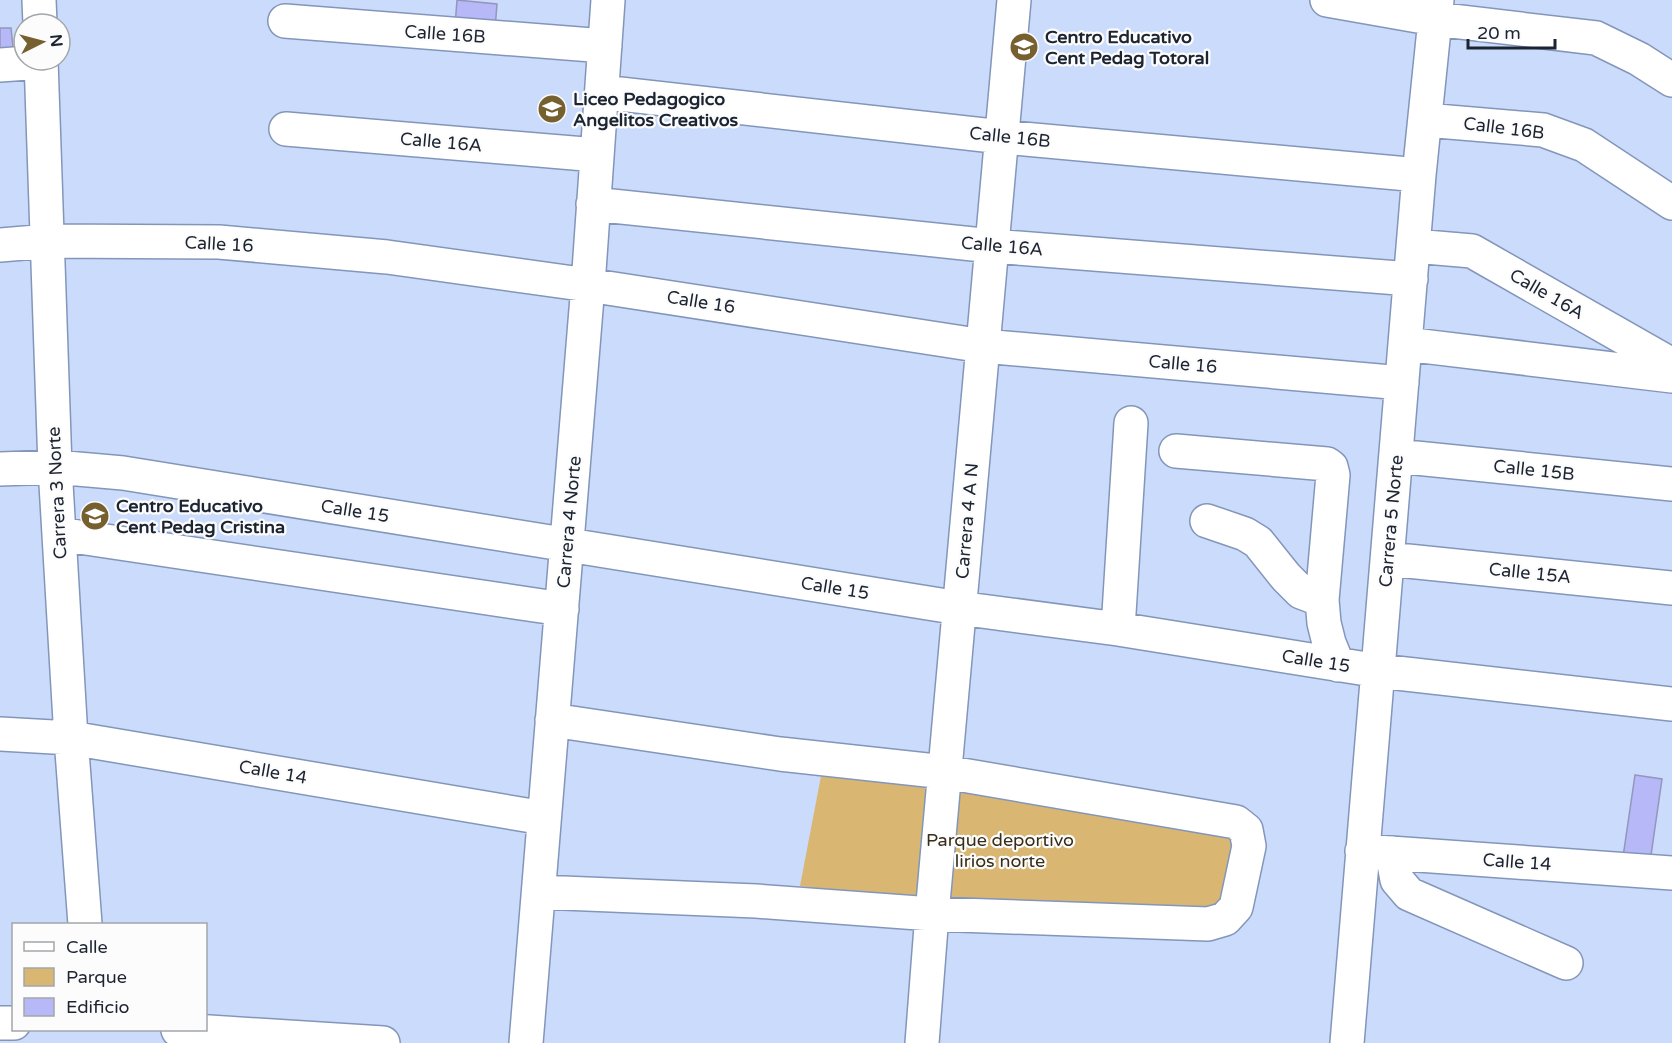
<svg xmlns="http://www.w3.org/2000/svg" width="1672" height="1043" viewBox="0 0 1672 1043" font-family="'Varela Round',sans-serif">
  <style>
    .green { fill: #d9b772 }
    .building { fill: #b7b8f7; stroke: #9495bd; stroke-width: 1.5 }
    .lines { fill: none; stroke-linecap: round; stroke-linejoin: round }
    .minor-casing { stroke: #8396ba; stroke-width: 36 }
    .minor { stroke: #fff; stroke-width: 33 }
    .labels { text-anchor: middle; stroke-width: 4.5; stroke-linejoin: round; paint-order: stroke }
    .street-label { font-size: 18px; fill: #1c2432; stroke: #fcfcfc }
    .poi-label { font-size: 18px; font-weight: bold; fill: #1c2432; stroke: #fcfcfc; text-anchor: start }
    .park-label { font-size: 18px; fill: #372d19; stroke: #fcfcfc }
  </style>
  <rect width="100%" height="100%" fill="#cbdbfb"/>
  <path class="green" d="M821 776 951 787 1240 839 1218 913 936 902 800 886Z"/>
  <path class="building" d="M457 0 497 4 495 29 455 26Z
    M0 28H11L14 57 0 61Z
    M1635 775 1662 779 1650 862 1623 857Z"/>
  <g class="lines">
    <g class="minor-casing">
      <path id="minor" d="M39 0 40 24
        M1327 0 1435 19 1596 38 1639 59 1672 80
        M285 21 605 46
        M41 60 55 467 71 738 85 924
        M0 65 41 62
        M602 92 1002 137 1419 175
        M1425 120 1543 130 1584 145 1672 203
        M286 129 597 155
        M593 204 992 246 1411 279
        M0 245 48 241 219 242 387 257 588 285 983 346 1402 383
        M1414 246 1472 251 1672 365
        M1405 344 1672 376
        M1176 451 1327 464 1331 467 1333 475 1322 600 1324 623 1329 643 1338 665
        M1396 456 1672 484
        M0 469 55 467 123 473 959 608 1118 629 1379 671 1672 704
        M1207 521 1245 534 1258 542 1286 577 1301 592 1322 600
        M59 534 562 609
        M1388 559 1672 588
        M1118 629 1131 423
        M0 734 71 738 544 818
        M1362 851 1672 873
        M1392 853 1397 880 1409 894 1566 963
        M539 892 756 901 932 914 1208 924 1225 919 1236 907 1249 846 1246 830 1236 822 945 772 780 754 552 720
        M0 1023H14
        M178 1030 383 1043
        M526 1043 588 285 608 0
        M922 1043 932 914 1014 0
        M1347 1043 1419 175 1437 0"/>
    </g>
    <use href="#minor" class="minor"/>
  </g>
  <defs>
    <g id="school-disc" transform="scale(1.5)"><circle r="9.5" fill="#776030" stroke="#fcfcfc"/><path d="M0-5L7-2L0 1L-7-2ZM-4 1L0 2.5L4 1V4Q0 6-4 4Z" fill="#fff"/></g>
  </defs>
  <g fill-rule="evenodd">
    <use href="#school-disc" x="1024" y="47"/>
    <use href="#school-disc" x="552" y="109"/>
    <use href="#school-disc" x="95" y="516"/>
  </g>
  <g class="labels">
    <g class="street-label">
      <text transform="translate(445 34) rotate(4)" y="6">Calle 16B</text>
      <text transform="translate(1504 128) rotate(7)" y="6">Calle 16B</text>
      <text transform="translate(1010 137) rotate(6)" y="6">Calle 16B</text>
      <text transform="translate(441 142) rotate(5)" y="6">Calle 16A</text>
      <text transform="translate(219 244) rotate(3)" y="6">Calle 16</text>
      <text transform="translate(1002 246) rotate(5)" y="6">Calle 16A</text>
      <text transform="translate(1547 294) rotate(30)" y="6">Calle 16A</text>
      <text transform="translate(701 302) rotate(9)" y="6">Calle 16</text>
      <text transform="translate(1183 364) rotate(5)" y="6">Calle 16</text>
      <text transform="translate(1534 470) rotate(6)" y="6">Calle 15B</text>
      <text transform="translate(57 493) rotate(-93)" y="6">Carrera 3 Norte</text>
      <text transform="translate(355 511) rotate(9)" y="6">Calle 15</text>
      <text transform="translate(967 521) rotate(-85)" y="6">Carrera 4 A N</text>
      <text transform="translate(1391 521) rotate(-85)" y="6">Carrera 5 Norte</text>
      <text transform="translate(569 522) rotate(-85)" y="6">Carrera 4 Norte</text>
      <text transform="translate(1530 573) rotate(6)" y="6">Calle 15A</text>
      <text transform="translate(835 588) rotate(9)" y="6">Calle 15</text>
      <text transform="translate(1316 661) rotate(9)" y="6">Calle 15</text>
      <text transform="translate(273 772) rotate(10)" y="6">Calle 14</text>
      <text transform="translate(1517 862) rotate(4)" y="6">Calle 14</text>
    </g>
    <g class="poi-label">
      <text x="1045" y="43">Centro Educativo<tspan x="1045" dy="21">Cent Pedag Totoral</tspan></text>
      <text x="573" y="105">Liceo Pedagogico<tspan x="573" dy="21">Angelitos Creativos</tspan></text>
      <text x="116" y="512">Centro Educativo<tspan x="116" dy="21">Cent Pedag Cristina</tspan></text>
    </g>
    <g class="park-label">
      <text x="1000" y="846">Parque deportivo<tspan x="1000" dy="21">lirios norte</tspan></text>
    </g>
  </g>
  <rect x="12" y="923" width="195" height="108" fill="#fcfcfc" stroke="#a2a6ab" stroke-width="1.5"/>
  <rect x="24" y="942" width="30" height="9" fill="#ffffff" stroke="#a2a6ab" stroke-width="1.5"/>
  <text x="66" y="953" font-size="18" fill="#1c2432">Calle</text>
  <rect x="24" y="968" width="30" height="18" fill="#d9b772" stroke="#a2a6ab" stroke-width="1.5"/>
  <text x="66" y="983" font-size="18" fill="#1c2432">Parque</text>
  <rect x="24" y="998" width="30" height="18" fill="#b7b8f7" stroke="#a2a6ab" stroke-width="1.5"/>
  <text x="66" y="1013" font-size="18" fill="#1c2432">Edificio</text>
  <g transform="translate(42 42) rotate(84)"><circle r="28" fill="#fcfcfc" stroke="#a2a6ab" stroke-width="1.5"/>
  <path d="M0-4.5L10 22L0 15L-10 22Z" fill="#776030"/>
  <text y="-9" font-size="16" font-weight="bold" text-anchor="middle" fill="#1c2432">N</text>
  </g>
  <path d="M1468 39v9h87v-9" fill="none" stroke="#1c2432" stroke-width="3"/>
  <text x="1477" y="39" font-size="18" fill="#1c2432" stroke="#fcfcfc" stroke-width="4.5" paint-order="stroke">20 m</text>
</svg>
